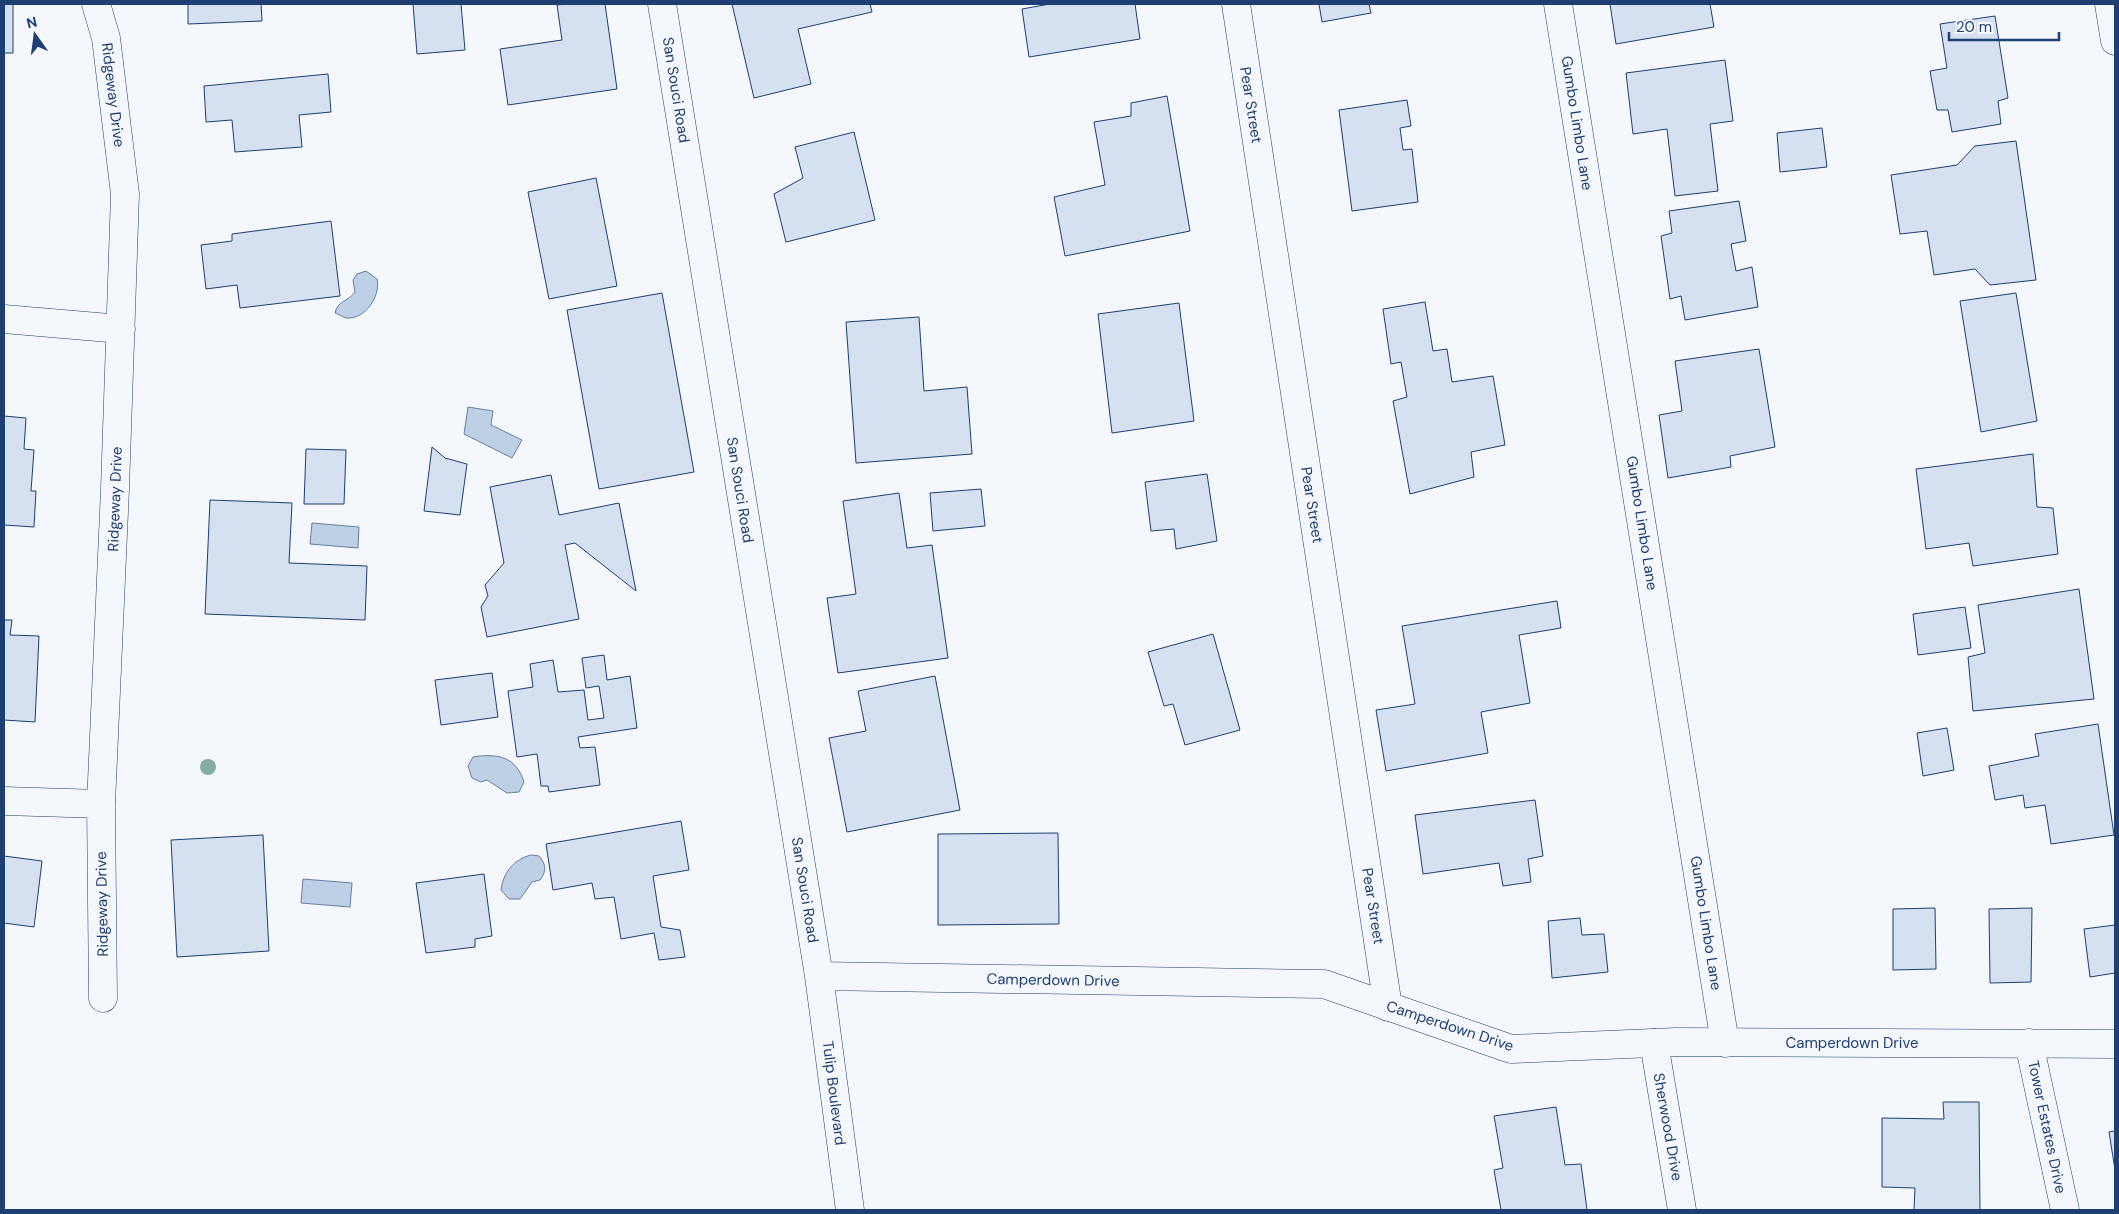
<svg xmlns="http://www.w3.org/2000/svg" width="2119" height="1214" viewBox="0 0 2119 1214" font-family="'DM Sans',sans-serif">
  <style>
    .water { fill: #bed0e5; stroke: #687fa3 }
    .building { fill: #d5e0f0; stroke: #1d3f73 }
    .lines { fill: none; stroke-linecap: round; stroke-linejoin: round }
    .street-casing { stroke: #1d3f73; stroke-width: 29 }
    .secondary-casing { stroke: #1d3f73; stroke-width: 29 }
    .street { stroke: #f4f7fb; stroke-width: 28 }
    .secondary { stroke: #f4f7fb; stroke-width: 28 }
    .tree { fill: #86aba6 }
    .labels { text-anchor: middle; stroke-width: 4; stroke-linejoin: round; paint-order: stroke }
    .street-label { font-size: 15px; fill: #1d3f73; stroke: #f4f7fb }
  </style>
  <rect width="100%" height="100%" fill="#f4f7fb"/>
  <path class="water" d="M366 271 377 279C381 296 365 320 346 318 343 317 338 314 335 313 337 301 349 301 355 292L353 280 357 274Z
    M468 407 493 411 491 425 522 440 512 458 464 434Z
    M312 523 359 527 358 548 310 544Z
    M480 756C503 754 517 760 524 782L519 792 507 793 487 780 481 782 472 778 468 766 473 757Z
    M531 855 539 856C546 864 547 871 540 880L532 882 520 899H509L501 890C503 873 514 859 531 855Z
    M303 879 352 883 350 907 301 903Z"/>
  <path class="building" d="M4 4H13V53H4Z
    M188 4H261L262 21 188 24Z
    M413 4H461L465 50 417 54Z
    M566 4H605L617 89 508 105 500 49 562 40 557 5Z
    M732 4H870L872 12 798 29 811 84 754 98Z
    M1050 4H1135L1140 39 1029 57 1022 9Z
    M1319 4H1369L1371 13 1322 22Z
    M1610 4H1710L1714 27 1616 44Z
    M1995 16 2008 98 1998 101 2001 124 1952 132 1948 110H1937L1930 71 1947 68 1940 24Z
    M1725 60 1733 121 1710 124 1718 191 1675 196 1667 129 1633 134 1626 73Z
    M328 74 331 112 299 115 302 147 235 152 232 120 206 122 204 86Z
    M1167 96 1190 231 1065 256 1054 197 1105 185 1094 122 1131 116V103Z
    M1407 100 1411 126 1400 128 1403 150 1412 149 1418 202 1352 211 1339 110Z
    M1822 128 1827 167 1780 172 1777 133Z
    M854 132 875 220 786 242 774 194 803 178 795 147Z
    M2016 141 2036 280 1990 285 1975 269 1934 275 1927 231 1900 234 1891 175 1957 165 1975 146Z
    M596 178 617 286 549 299 528 192Z
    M1739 201 1746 241 1731 244 1736 271 1752 267 1758 307 1685 320 1681 296 1670 299 1661 236 1672 233 1669 211Z
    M331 221 340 296 240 308 237 285 206 289 201 245 232 241V234Z
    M662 293 694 472 599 489 567 310Z
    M2016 293 2037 421 1981 432 1960 301Z
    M1425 302 1433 351 1447 349 1452 382 1493 376 1505 445 1471 452 1474 477 1410 494 1393 401 1407 397 1401 362 1391 364 1383 309Z
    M1179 303 1194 421 1112 433 1098 314Z
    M919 317 924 391 967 387 972 454 856 463 846 322Z
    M1759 349 1775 447 1730 456 1731 467 1668 478 1659 415 1682 411 1675 361Z
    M4 416 26 418 24 449 34 450 31 491H36L34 527 4 525Z
    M432 447 445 458 467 464 460 515 424 511Z
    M306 449 346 450 344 504H304Z
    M2033 454 2037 507 2053 508 2058 554 1973 566 1969 543 1926 549 1916 469Z
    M1207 474 1217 541 1176 549 1174 529 1151 531 1145 482Z
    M551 475 559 515 619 503 636 591 575 543 565 545 579 619 487 637 481 607 488 596 485 585 504 563 490 487Z
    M981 489 985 526 933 531 930 493Z
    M899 493 907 548 932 545 948 658 838 673 827 598 856 594 843 501Z
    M210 500 292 503 289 563 367 566 365 620 205 614Z
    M2079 589 2094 699 1973 711 1968 657 1985 653 1978 605Z
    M1557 601 1561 628 1519 635 1530 703 1481 712 1488 753 1386 771 1376 710 1415 704 1402 626Z
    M1965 607 1971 648 1918 655 1913 614Z
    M4 620H12L10 635 39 636 35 722 4 720Z
    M1213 634 1240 730 1185 745 1173 704 1164 706 1148 652Z
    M604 655 607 680 630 676 637 728 578 737 580 748 595 747 600 785 549 792 548 786H541L537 754 517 757 508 691 533 687 530 664 553 660 558 692 584 690 588 720 604 718 599 686 586 688 582 658Z
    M492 673 498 717 441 725 435 680Z
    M935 676 960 810 847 832 829 738 866 731 858 691Z
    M2098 724 2114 835 2051 844 2045 805 2025 808 2023 795 1995 800 1989 766 2039 756 2035 734Z
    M1947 728 1954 770 1923 776 1917 733Z
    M1535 800 1543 856 1528 859 1531 882 1503 886 1499 863 1423 874 1415 815Z
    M681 821 689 870 653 876 661 927 680 930 685 957 659 960 654 933 621 939 614 897 595 899 592 883 553 890 546 844Z
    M1058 833 1059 924 938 925V834Z
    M263 835 269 951 177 957 171 840Z
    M4 856 42 861 34 927 4 923Z
    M484 874 492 936 475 939V947L426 953 416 883Z
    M1935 908 1936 969 1893 970V909Z
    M2032 908 2031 982 1990 983 1989 909Z
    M1580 918 1582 935 1604 934 1608 972 1552 978 1548 921Z
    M2115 925V973L2090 977 2084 929Z
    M1943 1102H1979L1980 1210H1914L1915 1188 1882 1187V1118L1944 1119Z
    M1556 1107 1565 1165 1581 1164 1587 1210H1501L1494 1170 1503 1168 1494 1116Z
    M2115 1131V1170L2109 1132Z"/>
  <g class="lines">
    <g class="street-casing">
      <path id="street" d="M96 4 106 38 125 194 115 489 101 804 103 998
        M1236 4 1388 1007
        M1558 4 1725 1043
        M2109 4 2115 41
        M4 319 121 329
        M4 801 101 804
        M1654 1043 1682 1210
        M2029 1043 2065 1210"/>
    </g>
    <g class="secondary-casing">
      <path id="secondary" d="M662 4 819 976 850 1210
        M819 976 1324 984 1511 1049 1676 1042 2115 1044"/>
    </g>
    <use href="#street" class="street"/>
    <use href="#secondary" class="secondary"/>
  </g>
  <circle class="tree" cx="208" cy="767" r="8"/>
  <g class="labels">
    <g class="street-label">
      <text transform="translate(676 90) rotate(81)" y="5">San Souci Road</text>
      <text transform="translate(113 95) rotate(83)" y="5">Ridgeway Drive</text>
      <text transform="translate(1251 105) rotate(81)" y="5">Pear Street</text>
      <text transform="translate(1577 123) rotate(81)" y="5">Gumbo Limbo Lane</text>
      <text transform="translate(740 490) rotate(81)" y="5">San Souci Road</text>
      <text transform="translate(115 499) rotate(-88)" y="5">Ridgeway Drive</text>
      <text transform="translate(1312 505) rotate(81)" y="5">Pear Street</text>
      <text transform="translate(1642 523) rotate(81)" y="5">Gumbo Limbo Lane</text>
      <text transform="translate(805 890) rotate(81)" y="5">San Souci Road</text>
      <text transform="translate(102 904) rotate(-91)" y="5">Ridgeway Drive</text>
      <text transform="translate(1373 906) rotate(81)" y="5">Pear Street</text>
      <text transform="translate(1706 923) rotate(81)" y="5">Gumbo Limbo Lane</text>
      <text transform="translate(1053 980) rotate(1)" y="5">Camperdown Drive</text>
      <text transform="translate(1450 1026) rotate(18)" y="5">Camperdown Drive</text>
      <text x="1852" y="1048">Camperdown Drive</text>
      <text transform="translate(834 1093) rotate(83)" y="5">Tulip Boulevard</text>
      <text transform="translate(1668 1127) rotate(80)" y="5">Sherwood Drive</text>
      <text transform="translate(2047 1127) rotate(78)" y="5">Tower Estates Drive</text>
    </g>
  </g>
  <rect width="2119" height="1214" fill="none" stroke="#1d3f73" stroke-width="10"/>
  <g transform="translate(35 35) rotate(346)" stroke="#f4f7fb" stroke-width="4" paint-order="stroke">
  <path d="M0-4L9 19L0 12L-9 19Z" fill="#1d3f73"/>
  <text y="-8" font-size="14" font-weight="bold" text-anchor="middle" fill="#1d3f73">N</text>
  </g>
  <path d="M1949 32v8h110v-8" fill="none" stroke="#1d3f73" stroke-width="2.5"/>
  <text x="1956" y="32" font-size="15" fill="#1d3f73" stroke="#f4f7fb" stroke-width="4" paint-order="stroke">20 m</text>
</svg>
